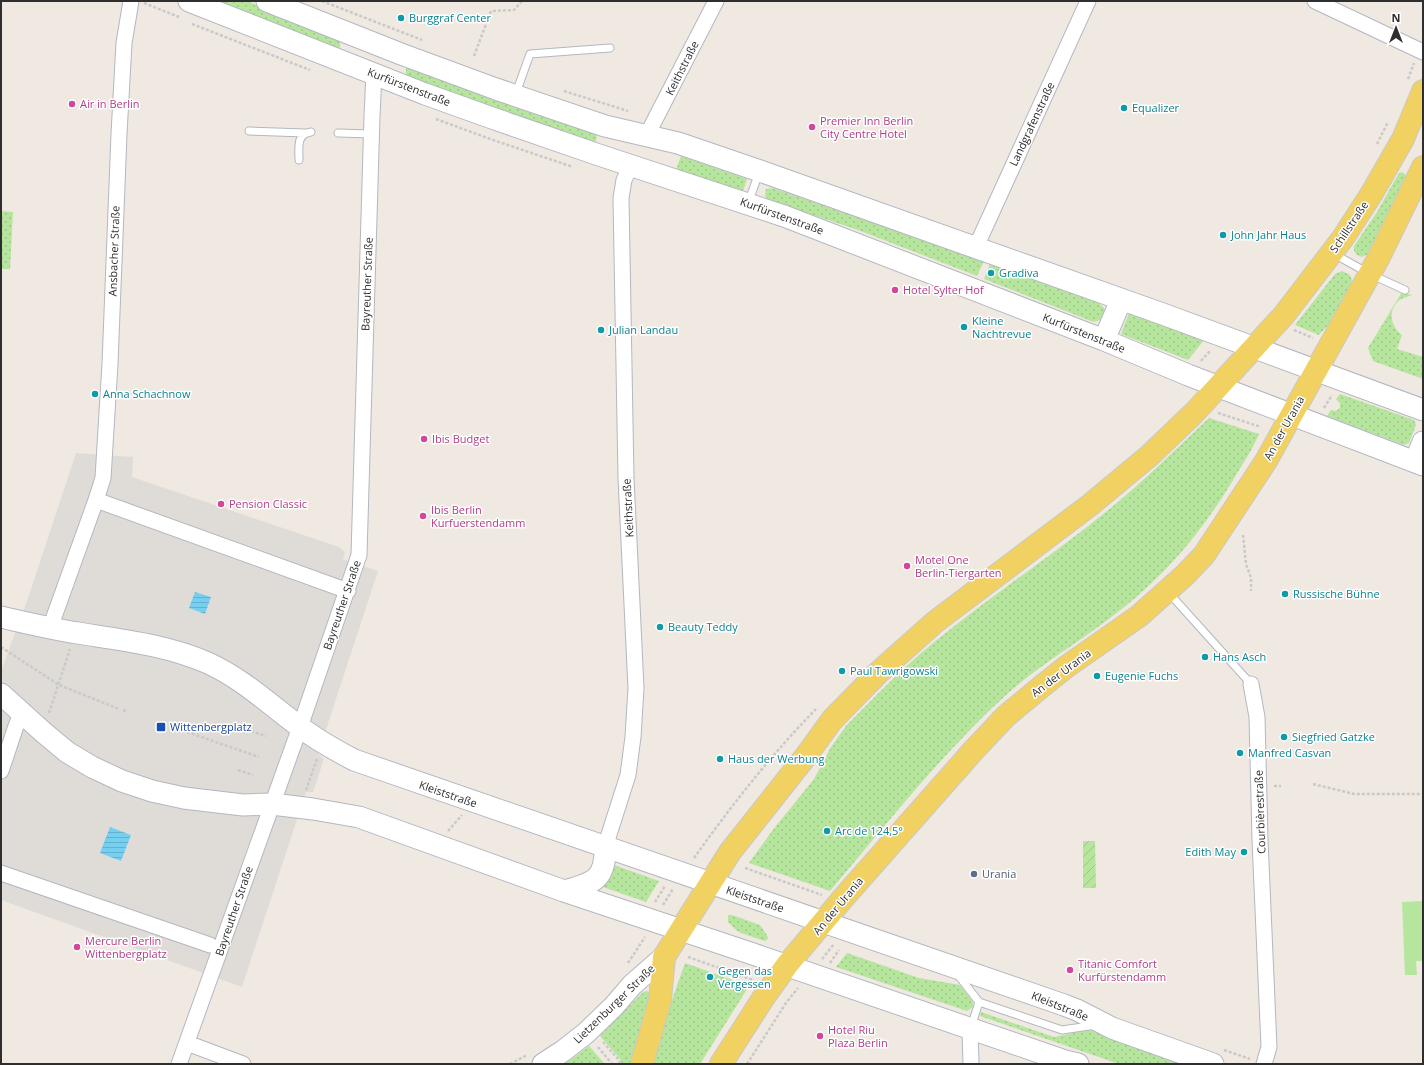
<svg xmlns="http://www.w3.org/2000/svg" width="1424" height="1065" viewBox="0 0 1424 1065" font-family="'Open Sans',sans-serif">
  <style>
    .grass { fill: url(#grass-dots) }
    .park { fill: #b6e59e }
    .garden { fill: url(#garden-furrows) }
    .plaza { fill: #dfdcd8 }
    .water { fill: url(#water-rules) }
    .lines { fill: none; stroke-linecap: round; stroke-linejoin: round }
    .lane-casing { stroke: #b4b7c1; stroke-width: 9 }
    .street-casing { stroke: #b4b7c1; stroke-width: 17 }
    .secondary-casing { stroke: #b4b7c1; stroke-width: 23 }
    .primary-casing { stroke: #c9c9c9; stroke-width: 24 }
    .path { stroke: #c9c9c9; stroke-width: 2.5; stroke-dasharray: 3 2; stroke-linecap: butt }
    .lane { stroke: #fff; stroke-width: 7 }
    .street { stroke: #fff; stroke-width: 15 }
    .secondary { stroke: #fff; stroke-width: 21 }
    .primary { stroke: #f2d163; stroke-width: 22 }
    .culture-dot { fill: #0f9aa8; stroke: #fff; stroke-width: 1.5 }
    .hotel-dot { fill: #d1479c; stroke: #fff; stroke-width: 1.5 }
    .transit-dot { fill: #1a4fb4; stroke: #fff; stroke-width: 1.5 }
    .service-dot { fill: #5c6f8a; stroke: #fff; stroke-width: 1.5 }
    .labels { text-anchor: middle; stroke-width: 3; stroke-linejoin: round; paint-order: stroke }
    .culture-label { font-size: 11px; fill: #0d838f; stroke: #fff; text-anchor: start }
    .street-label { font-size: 11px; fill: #2e2e2e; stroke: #fff }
    .hotel-label { font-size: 11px; fill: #b23c85; stroke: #fff; text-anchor: start }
    .transit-label { font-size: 11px; fill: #164399; stroke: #fff; text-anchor: start }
    .service-label { font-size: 11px; fill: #4e5e75; stroke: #fff; text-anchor: start }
  </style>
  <defs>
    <pattern id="grass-dots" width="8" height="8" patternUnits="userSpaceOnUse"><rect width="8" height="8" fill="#b6e59e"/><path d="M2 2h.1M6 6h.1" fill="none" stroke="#9dc588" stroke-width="1.8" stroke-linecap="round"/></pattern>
    <pattern id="garden-furrows" width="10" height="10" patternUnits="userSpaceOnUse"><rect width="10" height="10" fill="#b6e59e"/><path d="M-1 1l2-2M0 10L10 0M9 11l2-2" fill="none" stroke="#9dc588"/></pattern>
    <pattern id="water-rules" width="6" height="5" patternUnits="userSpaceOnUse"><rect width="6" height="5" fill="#75cff0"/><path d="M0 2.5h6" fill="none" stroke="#66b2ce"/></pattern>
  </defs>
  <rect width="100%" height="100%" fill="#efe9e1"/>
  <path class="grass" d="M219 1H247L340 38V53L219 3Z
    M406 64 598 130 595 145 406 80Z
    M681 156 747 179 743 191 676 170Z
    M1402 172 1405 174 1406 178 1368 254 1362 257 1357 255 1354 251V246L1377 212 1399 173Z
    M772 188 984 261 977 276 858 230 768 200 765 196 766 189Z
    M1 211 13 212 10 269H1Z
    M990 264 1099 303 1104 308C1105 317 1100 323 1091 321L984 279Z
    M1342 271 1350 275 1352 280 1351 285 1329 324 1319 335 1295 325 1335 274Z
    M1402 292 1412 295C1407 297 1401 298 1397 302 1388 312 1391 327 1402 335L1397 349 1423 357V379L1373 361 1368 348Z
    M1129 313 1205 339 1188 360 1121 334Z
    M1340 394 1414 420 1416 425 1409 443 1404 445 1327 416 1331 410 1336 411 1340 408V403L1336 399Z
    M1209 418 1259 434C1253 448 1244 462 1236 475 1202 533 1161 581 1106 621 1073 646 1037 667 1006 695 941 754 887 824 830 891L749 863 772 831 814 779 831 747 846 726C877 695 908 662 943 635 1000 589 1062 549 1118 502 1150 475 1179 446 1209 418Z
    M614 865 659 881 646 902 600 886Z
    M728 915H732L760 925 768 937 767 940 765 941 741 933 736 930 728 922Z
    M847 953 919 978 960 985 973 1002V1007L967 1011 836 967Z
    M685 963 749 986 700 1064H653L667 1014Z
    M647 991 650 993V997L630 1064H622L620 1059 600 1036 643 992Z
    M981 1012 1054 1037 1089 1030 1188 1064H1119L980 1016Z
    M589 1046 605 1064H565Z"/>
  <path class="park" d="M1423 901V961H1416L1417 975H1405L1402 902Z"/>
  <path class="garden" d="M1083 841H1095L1096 888H1083Z"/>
  <path class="plaza" d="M76 453 133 457 132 477 339 547 345 552 343 559 378 571 318 754 324 759 313 792H306L242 987 1 900V671L28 598Z"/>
  <path class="water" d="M195 592 211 597 205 614 189 608Z
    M110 827 131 835 121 861 100 853Z"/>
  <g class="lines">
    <g class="lane-casing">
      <path id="lane" d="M516 93 530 54 610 48
        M249 131 305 133
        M338 133 371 134
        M299 160C299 148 296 134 311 132
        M748 203 759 173
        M1334 254 1370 274 1405 290
        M1169 593 1251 684
        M958 975 979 1002 1062 1030 1096 1025
        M971 1027 979 1002"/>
    </g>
    <g class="street-casing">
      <path id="street" d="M1315 1 1423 52
        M647 135 716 1
        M976 247 1088 1
        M96 500 348 591
        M50 628 96 500 103 478 110 364 119 134 124 43 131 1
        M1251 684 1257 717 1260 840 1269 1047 1264 1064
        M1 771 16 726 22 712
        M605 847 628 775 633 737 636 688 626 478 621 198 624 180 631 165
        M1 873 210 945
        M970 1029 971 1064
        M187 1043 243 1064
        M179 1064 300 727 359 555 372 116 374 74"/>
    </g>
    <g class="secondary-casing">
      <path id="secondary" d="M189 1 425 94 492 118 599 155 784 216 1104 340 1188 375 1423 465
        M267 1 401 54 496 89 605 126 678 143 760 171 1160 313 1423 410
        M1104 340 1121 300
        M1415 462 1423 442
        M1 617C27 623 52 629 78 633 122 640 167 645 208 663 243 679 270 705 300 727 317 740 335 750 354 760L1064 1005 1077 1010 1112 1028 1213 1064
        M1 694 43 732 67 752 92 767 122 781 152 791 184 798 243 805 272 804 313 809 359 817 564 891 753 954 1065 1061 1078 1064
        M564 891C592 883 606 881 605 847
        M543 1064 563 1051 586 1033 614 1006 632 985 664 957"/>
    </g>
    <g class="primary-casing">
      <path id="primary" d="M642 1064 660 1000 664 957 730 852 806 756 832 720 879 672 935 622 1090 505 1149 456 1194 413 1284 315 1343 238 1372 193 1403 139 1423 91
        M721 1064 764 997 787 965 845 896 973 751 1006 716 1041 687 1066 667 1139 616 1185 575 1204 555 1266 461 1378 259 1423 167"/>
    </g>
    <path class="path" d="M322 1 422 40
      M144 3 179 17
      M192 24 310 70
      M474 56 491 11 514 10 522 1
      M1408 79 1414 63
      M564 91 628 111
      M436 119 493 140 573 167
      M1377 144 1388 122
      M1294 330 1313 338
      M1201 361 1210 351
      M1324 408 1332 395
      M1218 413 1261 427
      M1243 535 1246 564 1251 578V591
      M1 647 59 685 119 709
      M123 710 128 712
      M49 713 70 649
      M251 731 266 736
      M187 732 259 757
      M238 770 253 775
      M1313 784 1354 794H1423
      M1274 786H1281
      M306 790 317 759
      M448 831 462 815
      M694 858C731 806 771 755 816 709
      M745 868 822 895
      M655 902 665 886
      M663 905 673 889
      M688 957 753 980
      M822 959 834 944
      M628 963 645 937
      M830 963 839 950
      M603 1042 619 1060 620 1064
      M598 1047 612 1064
      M1224 1050 1250 1059
      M510 1064 527 1055
      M747 1064 786 1003 798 988"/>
    <use href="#lane" class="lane"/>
    <use href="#street" class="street"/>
    <use href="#secondary" class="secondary"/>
    <use href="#primary" class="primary"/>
  </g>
  <g class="culture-dot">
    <circle cx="401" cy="18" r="4"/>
    <circle cx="1124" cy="108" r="4"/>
    <circle cx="1223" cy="235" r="4"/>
    <circle cx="991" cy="273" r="4"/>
    <circle cx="964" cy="327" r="4"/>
    <circle cx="601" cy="330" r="4"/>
    <circle cx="95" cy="394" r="4"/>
    <circle cx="1285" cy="594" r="4"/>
    <circle cx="660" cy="627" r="4"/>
    <circle cx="1205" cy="657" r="4"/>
    <circle cx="842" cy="671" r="4"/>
    <circle cx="1097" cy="676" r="4"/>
    <circle cx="1284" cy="737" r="4"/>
    <circle cx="1240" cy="753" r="4"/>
    <circle cx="720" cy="759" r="4"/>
    <circle cx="827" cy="831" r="4"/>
    <circle cx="1244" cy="852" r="4"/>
    <circle cx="710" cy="977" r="4"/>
  </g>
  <g class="hotel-dot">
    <circle cx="72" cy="104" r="4"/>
    <circle cx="812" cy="127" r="4"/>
    <circle cx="895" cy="290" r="4"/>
    <circle cx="424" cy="439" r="4"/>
    <circle cx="221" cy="504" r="4"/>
    <circle cx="423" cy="516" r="4"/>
    <circle cx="907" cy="566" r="4"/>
    <circle cx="77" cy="947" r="4"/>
    <circle cx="1070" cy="970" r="4"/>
    <circle cx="820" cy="1036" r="4"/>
  </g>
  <rect class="transit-dot" x="156" y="722" width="10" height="10" rx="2"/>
  <circle class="service-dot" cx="974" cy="874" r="4"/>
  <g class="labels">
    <g class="culture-label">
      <text x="409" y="22">Burggraf Center</text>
      <text x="1132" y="112">Equalizer</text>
      <text x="1231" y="239">John Jahr Haus</text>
      <text x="999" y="277">Gradiva</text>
      <text x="972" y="325">Kleine<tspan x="972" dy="13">Nachtrevue</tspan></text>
      <text x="609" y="334">Julian Landau</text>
      <text x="103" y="398">Anna Schachnow</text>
      <text x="1293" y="598">Russische Bühne</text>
      <text x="668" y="631">Beauty Teddy</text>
      <text x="1213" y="661">Hans Asch</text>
      <text x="850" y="675">Paul Tawrigowski</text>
      <text x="1105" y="680">Eugenie Fuchs</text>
      <text x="1292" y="741">Siegfried Gatzke</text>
      <text x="1248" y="757">Manfred Casvan</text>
      <text x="728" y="763">Haus der Werbung</text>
      <text x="835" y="835">Arc de 124,5°</text>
      <text x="1236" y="856" text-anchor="end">Edith May</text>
      <text x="718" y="975">Gegen das<tspan x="718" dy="13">Vergessen</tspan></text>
    </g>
    <g class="street-label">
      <text transform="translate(682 68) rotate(-63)" y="4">Keithstraße</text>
      <text transform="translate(409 87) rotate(21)" y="4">Kurfürstenstraße</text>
      <text transform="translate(1032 124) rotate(-65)" y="4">Landgrafenstraße</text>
      <text transform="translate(782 216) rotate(20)" y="4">Kurfürstenstraße</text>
      <text transform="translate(1349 227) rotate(-56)" y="4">Schillstraße</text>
      <text transform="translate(114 251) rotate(-88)" y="4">Ansbacher Straße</text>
      <text transform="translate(367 284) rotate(-88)" y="4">Bayreuther Straße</text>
      <text transform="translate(1084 333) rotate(22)" y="4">Kurfürstenstraße</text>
      <text transform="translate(1284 428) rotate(-61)" y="4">An der Urania</text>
      <text transform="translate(628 508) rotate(-93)" y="4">Keithstraße</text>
      <text transform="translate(342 605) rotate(-71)" y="4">Bayreuther Straße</text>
      <text transform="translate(1061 673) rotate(-37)" y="4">An der Urania</text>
      <text transform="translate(448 794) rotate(19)" y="4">Kleiststraße</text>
      <text transform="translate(1260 812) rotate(-92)" y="4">Courbièrestraße</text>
      <text transform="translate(755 899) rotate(19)" y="4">Kleiststraße</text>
      <text transform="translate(838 906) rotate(-50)" y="4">An der Urania</text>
      <text transform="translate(234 911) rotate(-71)" y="4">Bayreuther Straße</text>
      <text transform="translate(614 1004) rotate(-44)" y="4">Lietzenburger Straße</text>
      <text transform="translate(1060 1006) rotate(22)" y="4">Kleiststraße</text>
    </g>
    <g class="hotel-label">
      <text x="80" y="108">Air in Berlin</text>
      <text x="820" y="125">Premier Inn Berlin<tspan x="820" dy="13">City Centre Hotel</tspan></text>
      <text x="903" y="294">Hotel Sylter Hof</text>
      <text x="432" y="443">Ibis Budget</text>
      <text x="229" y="508">Pension Classic</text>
      <text x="431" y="514">Ibis Berlin<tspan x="431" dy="13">Kurfuerstendamm</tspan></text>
      <text x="915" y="564">Motel One<tspan x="915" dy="13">Berlin-Tiergarten</tspan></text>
      <text x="85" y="945">Mercure Berlin<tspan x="85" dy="13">Wittenbergplatz</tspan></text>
      <text x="1078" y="968">Titanic Comfort<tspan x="1078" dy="13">Kurfürstendamm</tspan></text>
      <text x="828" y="1034">Hotel Riu<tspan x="828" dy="13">Plaza Berlin</tspan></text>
    </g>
    <g class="transit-label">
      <text x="170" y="731">Wittenbergplatz</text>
    </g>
    <g class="service-label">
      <text x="982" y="878">Urania</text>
    </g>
  </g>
  <rect width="1424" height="1065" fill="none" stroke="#2e2e2e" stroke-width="4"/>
  <g transform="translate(1396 28)" stroke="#ffffff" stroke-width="3" paint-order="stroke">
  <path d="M0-3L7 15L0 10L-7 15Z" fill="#2e2e2e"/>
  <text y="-6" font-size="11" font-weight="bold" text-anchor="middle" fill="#2e2e2e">N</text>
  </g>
</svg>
